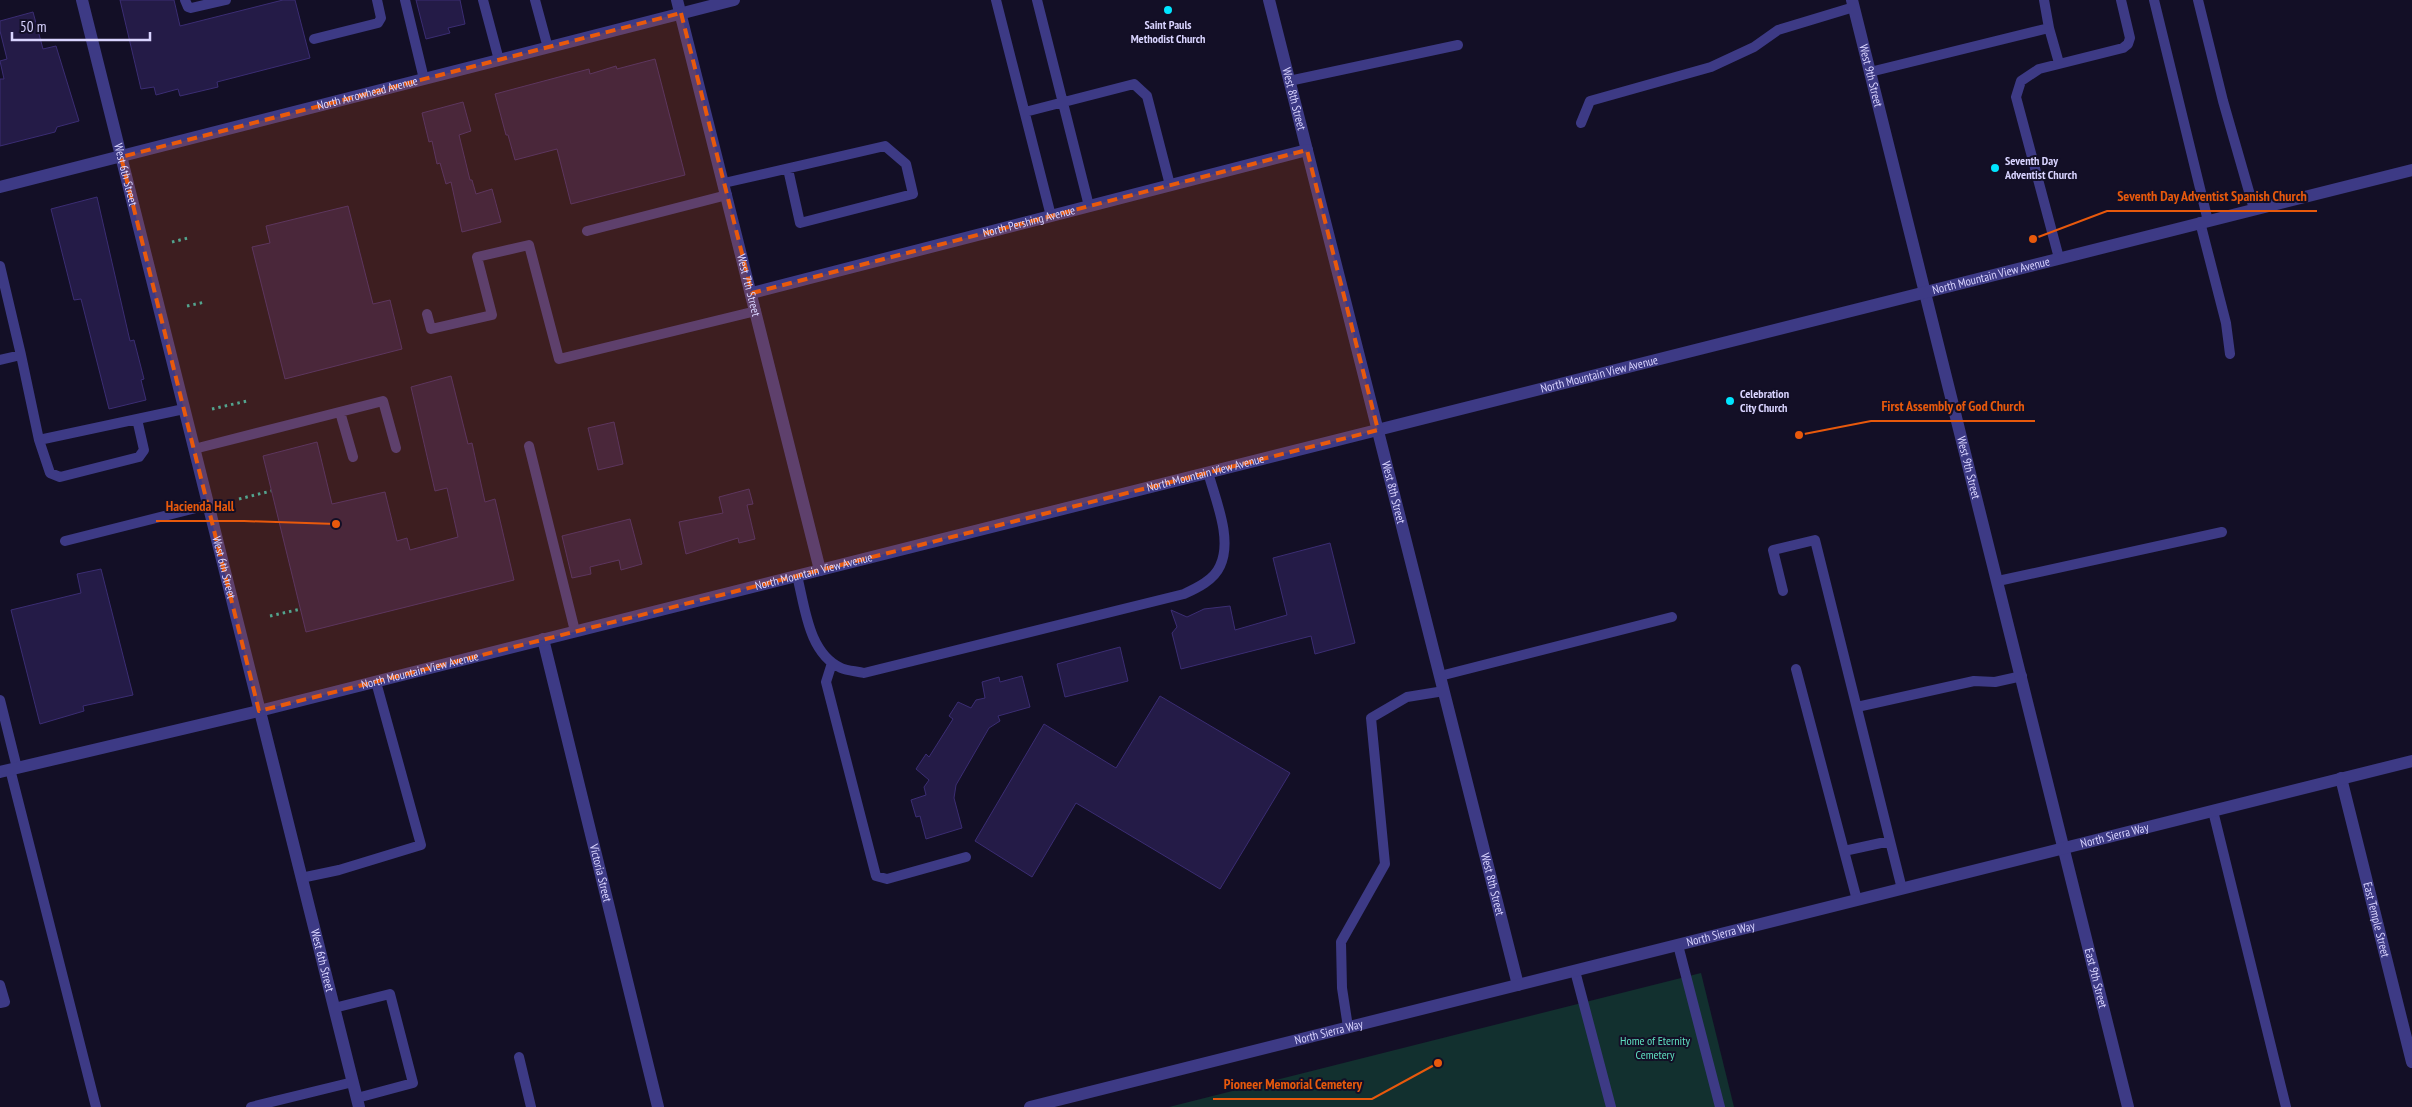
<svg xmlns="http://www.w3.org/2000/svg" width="2412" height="1107" viewBox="0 0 2412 1107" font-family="'PT Sans Narrow',sans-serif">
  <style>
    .green { fill: #12302f }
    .building { fill: #241b47; stroke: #3b2d73 }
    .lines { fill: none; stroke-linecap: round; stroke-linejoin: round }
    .path { stroke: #2fb8b0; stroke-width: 3; stroke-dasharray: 2.5 4; stroke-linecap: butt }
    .service { stroke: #3d3a85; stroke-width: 10 }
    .minor { stroke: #3d3a85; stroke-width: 12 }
    .tertiary { stroke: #3d3a85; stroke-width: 12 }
    .marked { fill: #e8590c; fill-opacity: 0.2; stroke: #e8590c; stroke-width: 4; stroke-dasharray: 10 6; stroke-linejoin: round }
    .poi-dot { fill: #00e5ff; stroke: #130f26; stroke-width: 2 }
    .labels { text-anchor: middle; stroke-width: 4; stroke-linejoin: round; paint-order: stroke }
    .poi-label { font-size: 12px; font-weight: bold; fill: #d9d4ff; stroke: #130f26; text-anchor: start }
    .street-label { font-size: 12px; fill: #d9d4ff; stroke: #130f26 }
    .park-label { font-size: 12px; fill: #5fe0c0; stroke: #130f26 }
    .leader { fill: none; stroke: #e8590c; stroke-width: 2 }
    .callout-dot { fill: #e8590c; stroke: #130f26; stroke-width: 2 }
    .callout-label { font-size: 14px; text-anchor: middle; font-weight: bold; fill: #e8590c; stroke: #130f26; stroke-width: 4; stroke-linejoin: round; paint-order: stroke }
  </style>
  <rect width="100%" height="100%" fill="#130f26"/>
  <path class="green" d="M1701 973 1734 1107H1169Z"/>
  <path class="building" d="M120 0H174L180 26 283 0H295L310 58 217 82 218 87 180 96 178 89 156 95 154 87 141 89Z
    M416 0H460L465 24 448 28 450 33 426 39Z
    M33 12 43 49 56 46 79 121 57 127 55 132 0 146V79H4L0 61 7 59 0 31V21Z
    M655 59 685 175 571 204 557 149 515 160 508 135H506L495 94 589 69 590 74 616 66 617 69Z
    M463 102 471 131 459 135 470 180H472L476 194 492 189 501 222 462 232 451 182 446 184 440 163 437 164 432 141 429 142 422 113Z
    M97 197 130 341 134 340 144 379 141 380 146 400 109 409 81 299 74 300 51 209Z
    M348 206 373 304 390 300 402 349 285 379 252 247 270 243 266 226Z
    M451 376 468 444 472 443 485 502 495 499 514 580 306 632 263 456 317 442 332 504 385 492 397 541 407 538 410 550 458 537 447 488 435 491 411 387Z
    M614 422 623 464 598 470 588 428Z
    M749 489 753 504 747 505 755 539 739 543 738 538 686 554 679 522 723 513 719 497Z
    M630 519 642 564 621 570 619 560 590 567 591 574 572 578 562 536Z
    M1330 543 1355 643 1315 654 1311 636 1181 669 1172 633 1177 627 1171 610 1187 617 1204 609 1230 606 1235 630 1287 615 1273 558Z
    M101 569 133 695 83 706 84 711 40 724 11 610 81 593 77 574Z
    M1120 647 1128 681 1065 697 1057 664Z
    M1022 676 1030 707 998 716 1000 721 989 728 956 785 954 798 962 828 926 839 920 816 916 817 911 800 926 795 924 787 929 780 916 769 926 754 929 757 953 719 949 716 958 702 971 708 976 700 985 698 982 682 999 677 1000 682Z
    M1160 696 1290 773 1220 889 1076 803 1032 877 975 841 1044 724 1116 768Z"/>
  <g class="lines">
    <path class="path" d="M172 242 188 238
      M187 306 205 302
      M212 409 247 401 246 398
      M239 499 271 491
      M270 616 301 609"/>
    <path class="service" d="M185 0 188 7 191 8 226 0
      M405 0 424 79
      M483 0 499 60
      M535 0 548 48
      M996 0 1051 216
      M1037 0 1089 206
      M2154 0 2208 221
      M2198 0 2223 101 2254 209
      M2049 28 2059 63
      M314 39 378 23 381 18 377 0
      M1870 72 2049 28 2044 0
      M1289 81 1458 45
      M1025 112 1134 84 1147 96 1170 185
      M1581 123 1590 101 1711 67 1754 47 1778 30 1854 7
      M724 183 885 146 906 164 913 194 800 223 788 169
      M2200 222 2226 323 2230 354
      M587 231 727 195
      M2059 258 2016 97 2021 81 2039 69 2123 48 2128 44 2130 38 2121 0
      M0 266 21 355
      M427 314 431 329 492 315 477 257 529 245 559 359 756 311
      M0 360 21 355 39 440 184 409
      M340 412 353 457
      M39 440 50 473 60 477 139 457 144 450 137 419
      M529 446 575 631
      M194 449 383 401 396 448
      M65 541 208 505
      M797 576C805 606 808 653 841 668 848 671 857 671 864 673L1184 594C1197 588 1214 580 1220 566 1233 539 1215 499 1208 472
      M1998 581 2222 532
      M1783 591 1773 550 1815 540 1902 889
      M832 663 826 682 876 876 887 879 966 857
      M1796 669 1857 900
      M1440 676 1672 617
      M0 700 17 768
      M1857 707 1974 681 1995 682 2022 676
      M10 769 96 1107
      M2213 811 2286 1107
      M1844 851 1890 841
      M301 878 339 870 421 845 376 682
      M1678 945 1720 1107
      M1575 971 1611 1107
      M0 985 5 1002 0 1003
      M334 1008 390 994 413 1083 357 1098
      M1348 1027 1342 988 1341 942 1385 864 1371 718 1407 697 1444 691
      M519 1057 531 1107
      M251 1107 353 1082"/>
    <g class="minor">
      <path id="s1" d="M677 0 820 570"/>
      <path id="s2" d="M1269 0 1518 985"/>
      <path id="s3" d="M752 293 1307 150"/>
      <path id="s4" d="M543 639 658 1107"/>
      <path id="s5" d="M2341 778 2412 1062"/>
    </g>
    <g class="tertiary">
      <path id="s6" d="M82 0 359 1107"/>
      <path id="s7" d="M1852 0 2128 1107"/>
      <path id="s8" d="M0 187 734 0"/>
      <path id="s9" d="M0 772 259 711 2412 170"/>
      <path id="s10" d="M1030 1107 2412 761"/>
    </g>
  </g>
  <path class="marked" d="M681 13 752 293 1307 150 1378 430 259 711 121 157Z"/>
  <g class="poi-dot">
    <circle cx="1168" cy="10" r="5"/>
    <circle cx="1995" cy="168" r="5"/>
    <circle cx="1730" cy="401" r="5"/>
  </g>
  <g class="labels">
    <g class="poi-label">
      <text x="1168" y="29" text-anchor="middle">Saint Pauls<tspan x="1168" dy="14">Methodist Church</tspan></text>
      <text x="2005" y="165">Seventh Day<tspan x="2005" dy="14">Adventist Church</tspan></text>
      <text x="1740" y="398">Celebration<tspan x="1740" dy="14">City Church</tspan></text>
    </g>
    <g class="street-label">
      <text dy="4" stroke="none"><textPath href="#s7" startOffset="78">West 9th Street</textPath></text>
      <text dy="4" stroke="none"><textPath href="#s8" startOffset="379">North Arrowhead Avenue</textPath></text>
      <text dy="4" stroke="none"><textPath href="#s2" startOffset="102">West 8th Street</textPath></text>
      <text dy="4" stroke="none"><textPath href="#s6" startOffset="180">West 6th Street</textPath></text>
      <text dy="4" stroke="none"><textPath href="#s3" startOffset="286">North Pershing Avenue</textPath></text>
      <text dy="4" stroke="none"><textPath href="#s9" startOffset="2052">North Mountain View Avenue</textPath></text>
      <text dy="4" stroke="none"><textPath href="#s1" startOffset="294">West 7th Street</textPath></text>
      <text dy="4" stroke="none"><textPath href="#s9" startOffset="1648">North Mountain View Avenue</textPath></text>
      <text dy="4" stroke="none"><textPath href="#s7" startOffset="482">West 9th Street</textPath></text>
      <text dy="4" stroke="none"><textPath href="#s9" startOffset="1242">North Mountain View Avenue</textPath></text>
      <text dy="4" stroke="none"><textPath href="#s2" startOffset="508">West 8th Street</textPath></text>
      <text dy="4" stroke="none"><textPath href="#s6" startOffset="585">West 6th Street</textPath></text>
      <text dy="4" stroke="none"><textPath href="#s9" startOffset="838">North Mountain View Avenue</textPath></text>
      <text dy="4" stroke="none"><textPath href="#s9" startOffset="432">North Mountain View Avenue</textPath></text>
      <text dy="4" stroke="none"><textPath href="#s10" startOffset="1118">North Sierra Way</textPath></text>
      <text dy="4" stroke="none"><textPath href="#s4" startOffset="241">Victoria Street</textPath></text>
      <text dy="4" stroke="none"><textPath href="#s2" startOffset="912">West 8th Street</textPath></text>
      <text dy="4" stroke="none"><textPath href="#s5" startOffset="146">East Temple Street</textPath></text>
      <text dy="4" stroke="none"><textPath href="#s10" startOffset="712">North Sierra Way</textPath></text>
      <text dy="4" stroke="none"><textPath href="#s6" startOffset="990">West 6th Street</textPath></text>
      <text dy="4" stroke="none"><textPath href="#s7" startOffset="1008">East 9th Street</textPath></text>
      <text dy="4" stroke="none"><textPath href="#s10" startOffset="308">North Sierra Way</textPath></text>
    </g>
    <g class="park-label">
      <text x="1655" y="1045">Home of Eternity<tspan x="1655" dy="14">Cemetery</tspan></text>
    </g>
  </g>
  <path class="leader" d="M2033 239L2107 211H2317M1799 435L1871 421H2035M336 524L244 521H156M1438 1063L1372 1099H1213"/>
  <g class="callout-dot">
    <circle cx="2033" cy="239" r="5"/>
    <circle cx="1799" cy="435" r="5"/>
    <circle cx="336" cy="524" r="5"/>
    <circle cx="1438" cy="1063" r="5"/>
  </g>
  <g class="callout-label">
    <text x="2212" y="201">Seventh Day Adventist Spanish Church</text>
    <text x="1953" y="411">First Assembly of God Church</text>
    <text x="200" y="511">Hacienda Hall</text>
    <text x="1293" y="1089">Pioneer Memorial Cemetery</text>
  </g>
  <path d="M12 32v8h138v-8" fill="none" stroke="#d9d4ff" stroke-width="2.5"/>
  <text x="20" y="32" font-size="15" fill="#d9d4ff" stroke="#130f26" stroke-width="4" paint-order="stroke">50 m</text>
</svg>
